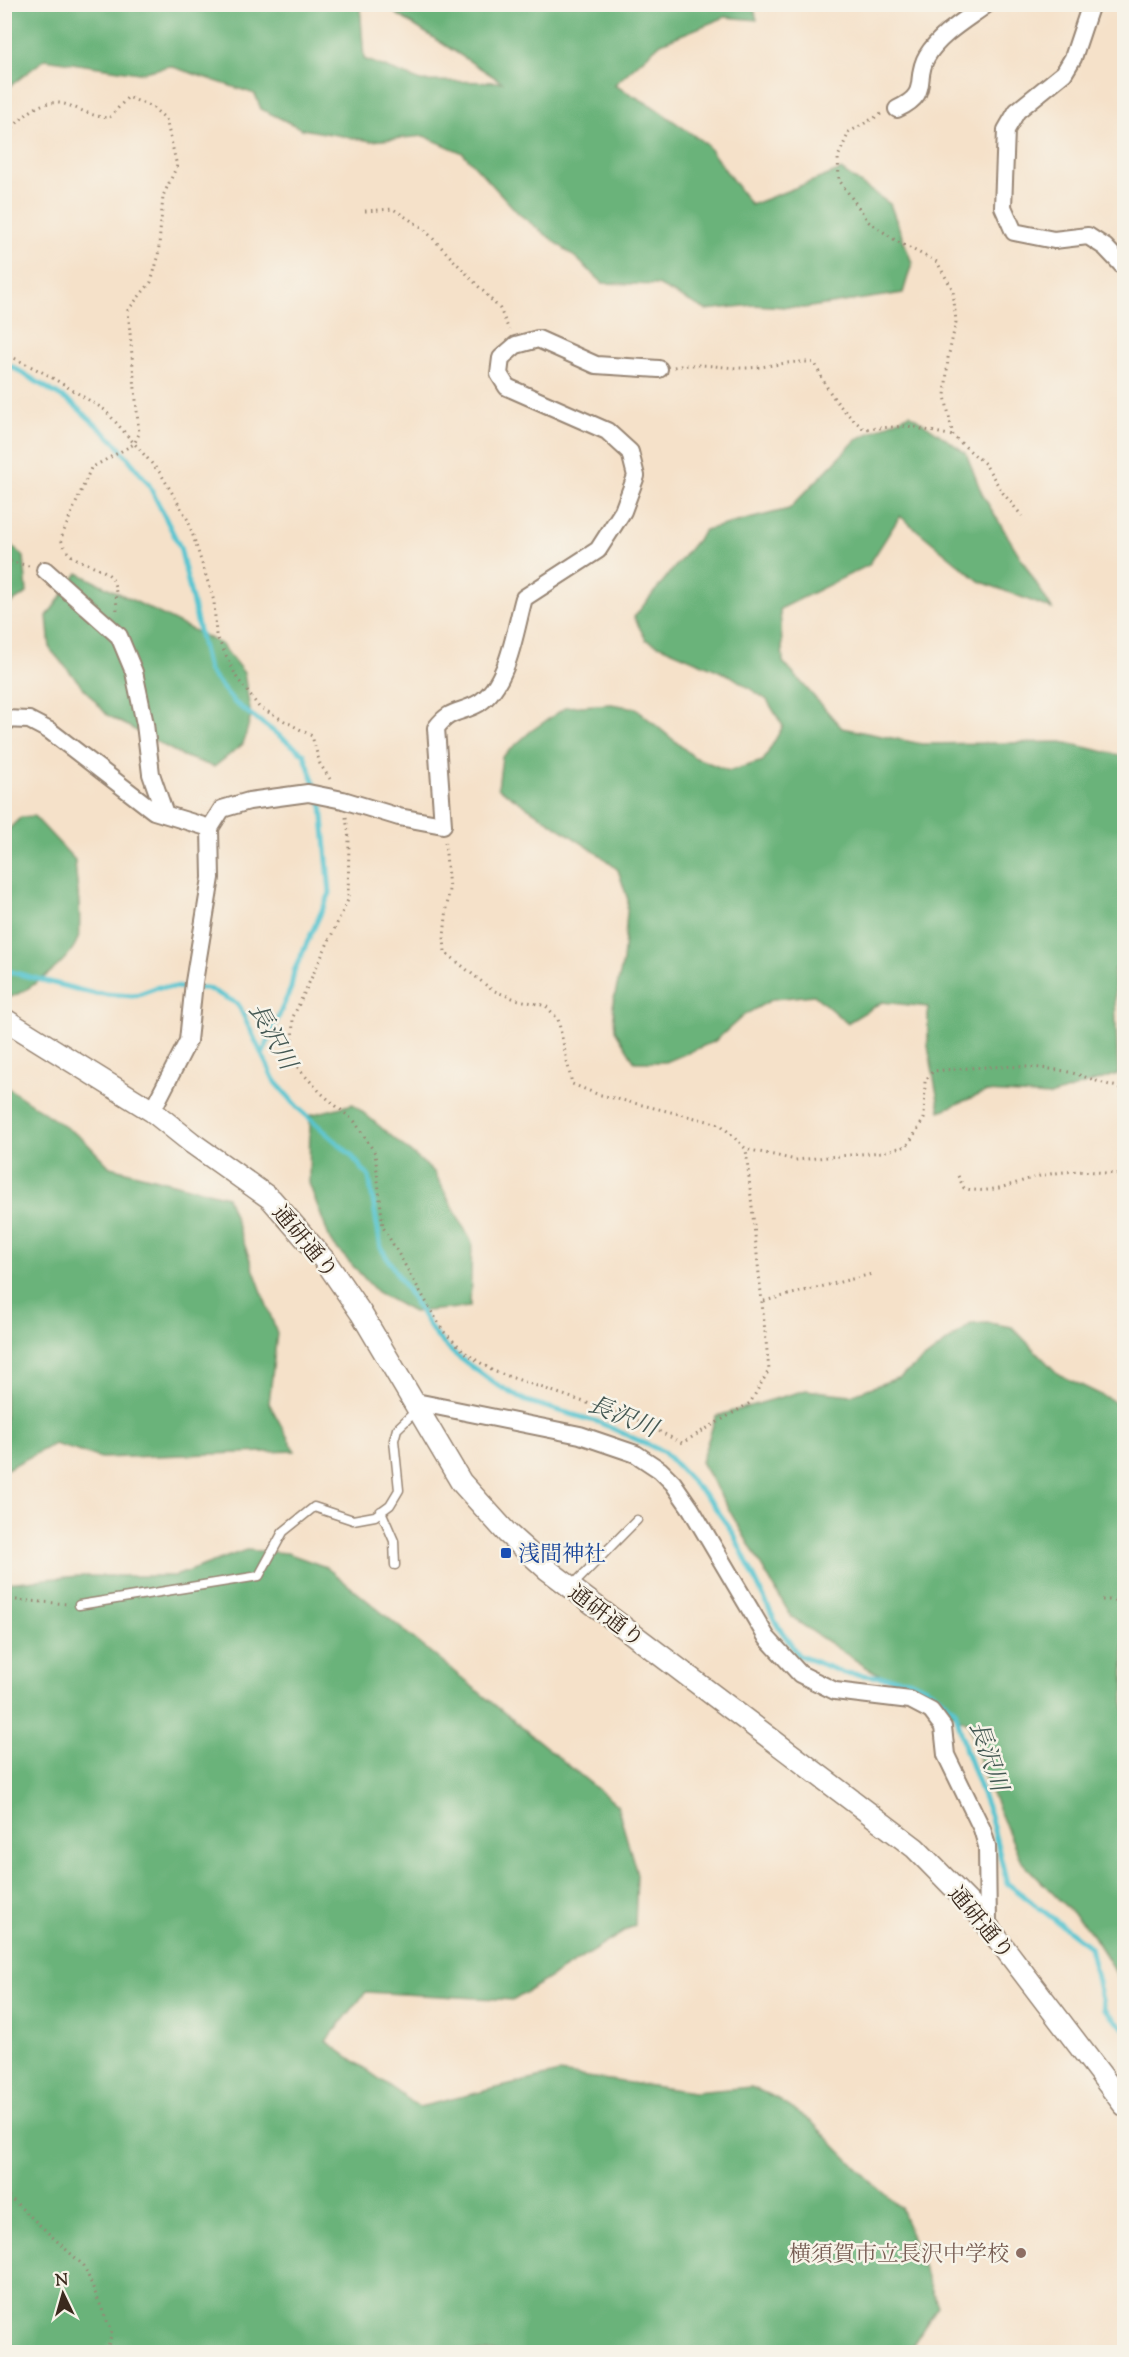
<svg xmlns="http://www.w3.org/2000/svg" width="1129" height="2357" viewBox="0 0 1129 2357" font-family="'Sorts Mill Goudy','Noto Serif JP',serif">
  <style>
    .forest { fill: #6bb37a; stroke: #536e4c; stroke-width: 1.5 }
    .lines { fill: none; stroke-linecap: round; stroke-linejoin: round }
    .stream { stroke: #58c5d0; stroke-width: 5 }
    .service-casing { stroke: #988674; stroke-width: 11 }
    .minor-casing { stroke: #988674; stroke-width: 20 }
    .tertiary-casing { stroke: #988674; stroke-width: 24 }
    .path { stroke: #988674; stroke-width: 3; stroke-dasharray: 1.5 4.5; stroke-linecap: butt }
    .service { stroke: #fff; stroke-width: 8 }
    .minor { stroke: #fff; stroke-width: 16 }
    .tertiary { stroke: #fff; stroke-width: 21 }
    .transit-dot { fill: #1a4fb4; stroke: #f7f3e8; stroke-width: 2 }
    .education-dot { fill: #8d6e63; stroke: #f7f3e8; stroke-width: 2 }
    .labels { text-anchor: middle; stroke-width: 5; stroke-linejoin: round; paint-order: stroke }
    .street-label { font-size: 22px; fill: #3b2a1e; stroke: #f7f3e8 }
    .transit-label { font-size: 22px; fill: #164399; stroke: #f7f3e8; text-anchor: start }
    .education-label { font-size: 22px; fill: #785e54; stroke: #f7f3e8; text-anchor: end }
    .water-label { font-size: 24px; font-style: italic; fill: #445853; stroke: #f7f3e8 }
  </style>
  <rect width="100%" height="100%" fill="#f7f3e8"/>
  <filter id="ink" filterUnits="userSpaceOnUse"><feTurbulence type="fractalNoise" baseFrequency=".0167" numOctaves="2"/><feDisplacementMap in="SourceGraphic" scale="12" xChannelSelector="R" yChannelSelector="G"/><feConvolveMatrix kernelMatrix="1 2 1 2 8 2 1 2 1" color-interpolation-filters="sRGB"/></filter>
  <filter id="wash" filterUnits="userSpaceOnUse"><feTurbulence type="fractalNoise" baseFrequency=".008" numOctaves="4" result="noise"/><feDisplacementMap in="SourceGraphic" scale="24" xChannelSelector="R" yChannelSelector="G"/><feGaussianBlur stdDeviation="1.35" result="paint"/><feColorMatrix in="noise" values="0 0 0 0 0 0 0 0 0 0 0 0 0 0 0 0 0 1.4 0 .05"/><feComposite in="paint" operator="in"/></filter>
  <g filter="url(#wash)">
    <rect width="100%" height="100%" fill="#f5e1c9"/>
    <path class="forest" d="M404 4 753 5 757 20 725 17 661 43 614 85 652 106 706 144 751 205 841 170 890 204 912 263 903 293 804 308 753 305 706 310 658 285 603 283 576 258 519 214 463 153 424 136 371 141 302 129 261 109 255 94 170 66 139 73 45 59 5 90V4L360 5 364 59 421 81 502 82 395 13Z
      M910 414 966 453 982 494 1052 609 979 581 900 516 869 565 780 609 783 662 842 728 922 744 1062 742 1124 756V968L1114 969 1118 1074 1050 1096 986 1092 940 1111 928 1046V1007L882 1002 847 1023 814 995 773 999 744 1015 715 1041 666 1062H635L615 1030 613 1003 623 961 628 900 618 870 600 855 498 788 502 757 531 731 566 707 611 704 635 708 694 757 729 771 763 761 783 726 767 700 731 676 646 640 634 617 705 530 789 509 857 439Z
      M5 540 24 557 27 593 5 607Z
      M78 573 221 644 244 673 251 716 243 744 214 767 183 756 107 715 50 649 47 616Z
      M34 816 75 860C76 883 82 911 79 934 75 959 27 993 5 999V833L21 817Z
      M5 1086 83 1139 110 1167 227 1197 277 1333 269 1403 295 1451 101 1458 54 1444 5 1470Z
      M353 1104 434 1172 472 1243 470 1307 413 1312 377 1292 331 1242 309 1183 310 1115Z
      M988 1323 1012 1327 1058 1374 1124 1406V1986L1089 1930 1021 1861 985 1778 968 1723 866 1667 792 1618 701 1462 716 1416 806 1390 851 1395 900 1377 971 1324Z
      M246 1550 287 1553 326 1567 617 1805 637 1874 635 1925 514 2000 366 1992 326 2041 419 2107 559 2073 694 2092 751 2087 776 2098 812 2122 867 2178 901 2208 938 2306 908 2352H5V1583L78 1576H175Z"/>
    <g class="lines">
      <path class="stream" d="M4 365 11 366 73 404 115 442 148 483 180 547 208 670 235 703 304 754 322 806 330 893 294 971 291 988 262 1055
        M4 970 91 993 133 996 158 987 207 988 238 1004 274 1080 298 1108 351 1155 369 1177 381 1248 435 1335 453 1353 494 1383 526 1401 598 1422 664 1452 712 1503 733 1533 776 1623 798 1655 844 1673 909 1680 932 1691 955 1710 966 1751 990 1815 1007 1883 1090 1947 1104 2009 1124 2028"/>
    </g>
  </g>
  <g filter="url(#ink)">
    <g class="lines">
      <g class="service-casing">
        <path id="service" d="M381 1511 394 1541 395 1565
          M571 1587 637 1520
          M79 1605 259 1576 283 1532 314 1507 353 1520 375 1516 390 1505 399 1490 394 1440 397 1429 417 1410"/>
      </g>
      <g class="minor-casing">
        <path id="minor" d="M1091 4 1073 58 1064 73 1017 111 1006 130 1003 207 1014 232 1054 240 1088 236 1105 247 1124 267
          M897 109C932 93 913 79 927 56 940 34 967 19 987 4
          M45 570 119 636 134 672 145 724 151 774 165 814
          M4 719 29 720 50 731 154 811 210 828 222 809 249 801 308 793 343 800 399 817 443 825 436 728C451 708 460 714 479 703 509 684 515 629 524 598L598 550 623 511 636 476 630 452 607 431 507 387 499 374 501 358 516 345 538 339 596 365 659 369
          M152 1111 188 1041 194 982 211 878 210 828
          M411 1401 580 1435 636 1454 660 1470 673 1483 691 1509 767 1638 800 1674 835 1691 910 1700 931 1711 943 1727 946 1755 982 1829 987 1846 988 1927"/>
      </g>
      <g class="tertiary-casing">
        <path id="tertiary" d="M4 1019 152 1111 192 1143 271 1199 326 1262 361 1313 461 1482 507 1533 548 1570 915 1848 974 1908 1124 2105"/>
      </g>
      <path class="path" d="M881 114 849 132 838 157 839 180 869 222 898 242 937 262 953 290 956 322 948 358 945 396 953 436 985 464 1003 493 1022 516
        M4 136C25 116 41 93 73 107 85 112 96 117 109 118L128 97 152 107 166 119 177 166 163 196 158 258 151 282 128 310 139 434 134 444 91 468 61 538C67 565 92 560 109 575 118 583 116 602 117 613
        M365 211 393 209 423 228 500 309 509 330
        M4 353 46 374 105 410 161 474 188 520 214 601 216 635 237 678 259 707 312 736 320 764 330 779
        M674 367C698 362 720 368 744 368 769 368 791 359 815 363 828 393 839 408 864 429L908 426 953 436
        M4 560 29 566
        M346 817 349 840 348 900 293 1017 292 1049 297 1067 321 1093 355 1122 375 1153 383 1227 443 1331 467 1354 493 1371 637 1420 682 1443 750 1403 769 1370 746 1149
        M445 842 449 889 444 936 445 952 492 990 515 999 546 1006 558 1019 572 1084 597 1094 720 1124 746 1149 796 1160 882 1152 907 1146 924 1119 925 1081 933 1071C975 1067 1016 1064 1058 1070 1081 1073 1101 1085 1124 1088
        M958 1176 964 1188C993 1197 1021 1178 1050 1174 1075 1169 1099 1172 1124 1175
        M764 1301 872 1274
        M4 1599 68 1604
        M1102 1600H1124
        M4 2192 84 2266 112 2333 106 2352"/>
      <use href="#service" class="service"/>
      <use href="#minor" class="minor"/>
      <use href="#tertiary" class="tertiary"/>
    </g>
  </g>
  <rect class="transit-dot" x="500" y="1547" width="12" height="12" rx="3"/>
  <circle class="education-dot" cx="1021" cy="2253" r="6"/>
  <g class="labels">
    <g class="street-label">
      <text transform="translate(306 1241) rotate(50)" y="8">通研通り</text>
      <text transform="translate(607 1615) rotate(37)" y="8">通研通り</text>
      <text transform="translate(982 1922) rotate(50)" y="8">通研通り</text>
    </g>
    <g class="transit-label">
      <text x="518" y="1561">浅間神社</text>
    </g>
    <g class="education-label">
      <text x="1009" y="2261">横須賀市立長沢中学校</text>
    </g>
    <g class="water-label">
      <text transform="translate(273 1036) rotate(61)" y="8">長沢川</text>
      <text transform="translate(623 1416) rotate(22)" y="8">長沢川</text>
      <text transform="translate(989 1756) rotate(71)" y="8">長沢川</text>
    </g>
  </g>
  <rect width="1129" height="2357" fill="none" stroke="#f7f3e8" stroke-width="24"/>
  <g transform="translate(63 2294) rotate(355)" stroke="#f7f3e8" stroke-width="4.5" paint-order="stroke">
  <path d="M0-4.5L10 22L0 15L-10 22Z" fill="#3b2a1e"/>
  <text y="-9" font-size="16" font-weight="bold" text-anchor="middle" fill="#3b2a1e">N</text>
  </g>
</svg>
